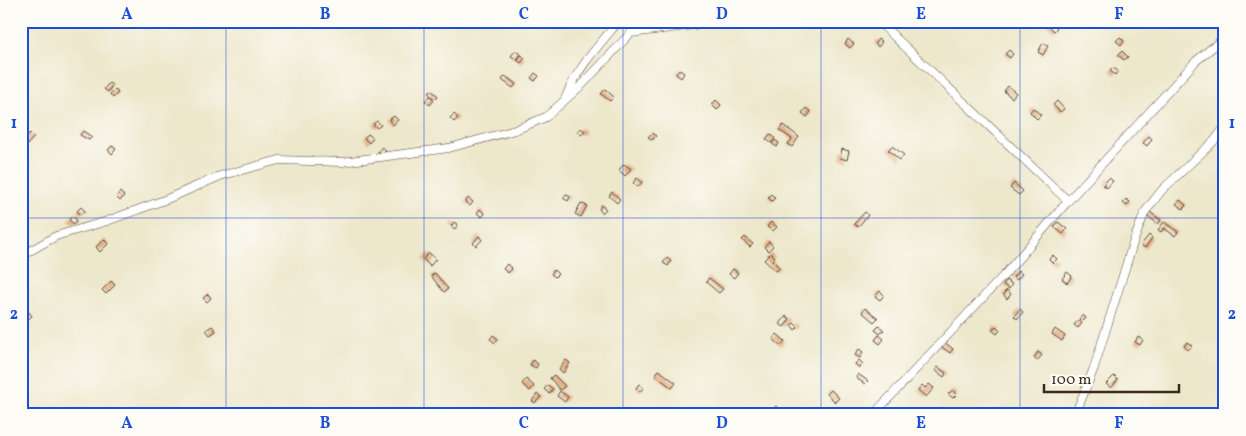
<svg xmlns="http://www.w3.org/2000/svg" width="1246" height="436" viewBox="0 0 1246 436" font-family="Vollkorn,serif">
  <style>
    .building { fill: #e3b085 }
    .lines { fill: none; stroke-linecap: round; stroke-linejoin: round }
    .street-casing { stroke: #564638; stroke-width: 9 }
    .street { stroke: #fff; stroke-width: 8 }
    .grid { fill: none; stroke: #1d4ed8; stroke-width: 1; stroke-opacity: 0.55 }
    .neatline { fill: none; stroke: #1d4ed8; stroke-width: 2 }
    .grid-label { font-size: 16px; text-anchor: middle; font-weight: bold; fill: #1d4ed8 }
  </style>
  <rect width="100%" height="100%" fill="#fdfcf7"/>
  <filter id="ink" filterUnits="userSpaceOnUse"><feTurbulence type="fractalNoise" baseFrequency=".02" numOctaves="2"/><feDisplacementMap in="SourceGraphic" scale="10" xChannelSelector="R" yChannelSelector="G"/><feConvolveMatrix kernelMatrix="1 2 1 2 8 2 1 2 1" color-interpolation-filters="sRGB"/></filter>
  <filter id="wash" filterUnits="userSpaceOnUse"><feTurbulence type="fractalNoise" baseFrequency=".0096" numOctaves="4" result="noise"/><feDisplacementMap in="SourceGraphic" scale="20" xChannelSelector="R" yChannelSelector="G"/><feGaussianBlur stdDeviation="1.12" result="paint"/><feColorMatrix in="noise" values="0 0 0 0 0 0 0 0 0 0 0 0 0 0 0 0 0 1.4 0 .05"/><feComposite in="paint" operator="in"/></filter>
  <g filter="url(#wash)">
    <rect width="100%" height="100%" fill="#ede7cb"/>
    <g id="blocks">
      <path class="building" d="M1050 21 1057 28 1054 31 1047 24Z
        M1120 37 1124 41 1121 45 1116 41Z
        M848 39 854 44 850 48 845 44Z
        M878 39 882 42 878 47 875 43Z
        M1043 43 1048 46 1043 55 1038 52Z
        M1009 50 1013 54 1010 58 1005 54Z
        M515 51 521 54 517 60 511 56Z
        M1122 51 1128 57 1124 60 1118 55Z
        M521 55 525 58 521 63 517 60Z
        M1113 68 1118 71 1115 75 1110 71Z
        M679 69 684 73 681 78 676 74Z
        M535 73 539 76 535 81 531 78Z
        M505 76 516 84 513 88 502 80Z
        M109 83 112 85 108 92 104 89Z
        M1008 86 1016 93 1012 98 1004 91Z
        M115 89 118 93 113 98 110 94Z
        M605 89 614 97 610 101 601 94Z
        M431 90 438 96 435 99 428 93Z
        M430 96 434 100 430 105 425 101Z
        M716 100 721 105 717 110 712 105Z
        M1057 101 1064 109 1060 112 1053 105Z
        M806 108 811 112 807 117 802 113Z
        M1033 108 1041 115 1037 119 1030 112Z
        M454 114 458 118 454 122 450 118Z
        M394 116 398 120 393 125 389 120Z
        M377 121 381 125 377 128 373 124Z
        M783 125 799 137 792 147 788 144 792 139 779 130Z
        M580 128 585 131 582 135 577 132Z
        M83 131 92 137 89 140 80 135Z
        M30 133 34 137 27 145 23 140Z
        M652 133 656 136 652 140 648 137Z
        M368 134 373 138 369 143 364 138Z
        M770 134 775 138 771 143 766 139Z
        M1149 136 1152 139 1147 146 1143 143Z
        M775 140 779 143 777 147 772 144Z
        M112 146 116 149 112 154 108 150Z
        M892 146 904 155 900 160 888 150Z
        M382 147 386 151 381 155 378 152Z
        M842 149 849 151 847 160 840 158Z
        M624 164 631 169 625 176 619 170Z
        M637 178 642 182 638 187 633 183Z
        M1109 178 1113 181 1107 188 1103 185Z
        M1014 183 1023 191 1019 195 1010 188Z
        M120 192 124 196 120 201 116 197Z
        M612 192 620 199 617 203 609 196Z
        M566 194 570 197 568 201 563 198Z
        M771 194 775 198 772 201 768 198Z
        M468 198 473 202 470 206 465 202Z
        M1126 199 1130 202 1127 206 1123 203Z
        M1180 200 1186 205 1183 209 1176 204Z
        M581 203 587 206 581 217 575 214Z
        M602 205 606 209 602 213 599 209Z
        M81 207 85 211 80 215 77 211Z
        M480 209 485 214 482 217 477 213Z
        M1147 210 1161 220 1158 224 1145 214Z
        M865 212 868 215 858 227 854 224Z
        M72 216 77 220 74 224 69 220Z
        M454 222 458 225 455 229 451 226Z
        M771 222 777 227 773 231 767 227Z
        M1058 222 1067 229 1063 234 1054 227Z
        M1164 222 1178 232 1175 236 1164 228 1161 232 1158 230Z
        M1149 235 1152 238 1145 248 1141 245Z
        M479 236 482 240 476 246 473 243Z
        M745 237 753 244 750 247 742 240Z
        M104 239 108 244 100 252 96 247Z
        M1221 239 1225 242 1222 247 1217 243Z
        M769 241 773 246 768 251 764 247Z
        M429 253 436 259 430 266 423 259Z
        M771 253 775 257 772 260 780 268 776 271 764 260Z
        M1053 255 1057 259 1053 263 1049 259Z
        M667 258 671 261 668 266 663 263Z
        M507 264 512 269 508 273 503 269Z
        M733 269 738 273 734 278 729 274Z
        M554 270 558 274 555 277 551 274Z
        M1018 271 1022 274 1017 280 1013 277Z
        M1067 272 1072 276 1067 283 1062 279Z
        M435 273 448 289 444 292 431 276Z
        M709 278 723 289 719 293 706 282Z
        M1006 280 1012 284 1009 289 1003 285Z
        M111 281 115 285 106 294 102 290Z
        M1007 290 1011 294 1007 299 1003 294Z
        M880 291 884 295 880 300 875 296Z
        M208 294 211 298 207 302 203 298Z
        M24 306 32 316 25 322 21 317V309Z
        M865 308 878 318 874 322 862 312Z
        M1020 309 1023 312 1017 319 1014 316Z
        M1083 315 1086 318 1082 322 1079 319Z
        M786 316 790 319 784 327 780 324Z
        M1078 320 1082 323 1078 328 1074 325Z
        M794 323 798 327 795 330 791 325Z
        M212 326 216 331 210 335 206 330Z
        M879 326 884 330 880 334 875 330Z
        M996 326 1000 330 997 334 992 330Z
        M1055 329 1065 336 1062 341 1052 334Z
        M777 334 785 341 781 346 773 339Z
        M493 335 498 339 495 343 490 339Z
        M879 335 884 339 880 344 875 340Z
        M1138 337 1143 340 1140 345 1135 342Z
        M943 341 953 349 950 353 940 346Z
        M1187 342 1192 346 1188 350 1184 346Z
        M859 349 863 352 860 358 855 355Z
        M1038 352 1042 355 1037 361 1034 358Z
        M533 360 538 364 536 368 530 365Z
        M566 360 570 363 563 373 559 369Z
        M859 360 863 364 859 368 855 364Z
        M938 367 946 373 944 377 935 370Z
        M659 370 676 383 672 388 655 375Z
        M858 374 868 381 865 384 856 378Z
        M554 375 565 386 560 390 550 378Z
        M1114 376 1118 380 1111 388 1106 384Z
        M526 379 534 386 530 391 522 384Z
        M639 384 643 388 640 392 636 388Z
        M929 384 934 388 926 397 918 390 922 385 925 388Z
        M548 385 553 389 549 394 544 389Z
        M831 390 839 398 835 402 827 394Z
        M953 390 957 394 953 398 948 394Z
        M560 391 568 397 565 402 557 396Z
        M537 394 541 397 535 403 532 401Z
        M776 406 781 410 777 415 772 411Z
        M714 410 720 415H710Z"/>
    </g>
  </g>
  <g filter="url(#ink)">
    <use href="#blocks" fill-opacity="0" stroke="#564638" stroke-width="1"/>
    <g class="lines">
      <g class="street-casing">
        <path id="street" d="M878 21 1068 201
          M631 33 726 21
          M565 99C577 68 598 46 619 21
          M21 256 56 236 107 221 167 199 220 176 279 160 342 162 449 148 515 130 546 117 584 83 642 21
          M873 415 1006 273 1068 201 1196 61 1225 37
          M1075 415 1094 368 1134 240 1145 212 1162 190 1214 141 1225 127"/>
      </g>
      <use href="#street" class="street"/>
    </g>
  </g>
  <path class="grid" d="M226 21V415M424 21V415M623 21V415M821 21V415M1020 21V415M21 218H1225"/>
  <rect width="1246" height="436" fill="none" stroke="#fdfcf7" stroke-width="55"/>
  <path d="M1044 384v8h135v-8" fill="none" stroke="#3b2a1e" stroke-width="2.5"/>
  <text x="1051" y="384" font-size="15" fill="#3b2a1e" stroke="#fdfcf7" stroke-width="4" paint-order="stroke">100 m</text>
  <rect x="28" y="28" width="1190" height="380" class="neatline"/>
  <g class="grid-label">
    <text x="127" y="19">A</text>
    <text x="325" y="19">B</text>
    <text x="524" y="19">C</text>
    <text x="722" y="19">D</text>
    <text x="921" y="19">E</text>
    <text x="1119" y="19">F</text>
    <text x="14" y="128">1</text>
    <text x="1232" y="128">1</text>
    <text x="14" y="319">2</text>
    <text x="1232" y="319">2</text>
    <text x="127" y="428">A</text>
    <text x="325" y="428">B</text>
    <text x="524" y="428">C</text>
    <text x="722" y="428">D</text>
    <text x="921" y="428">E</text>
    <text x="1119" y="428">F</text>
  </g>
</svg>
